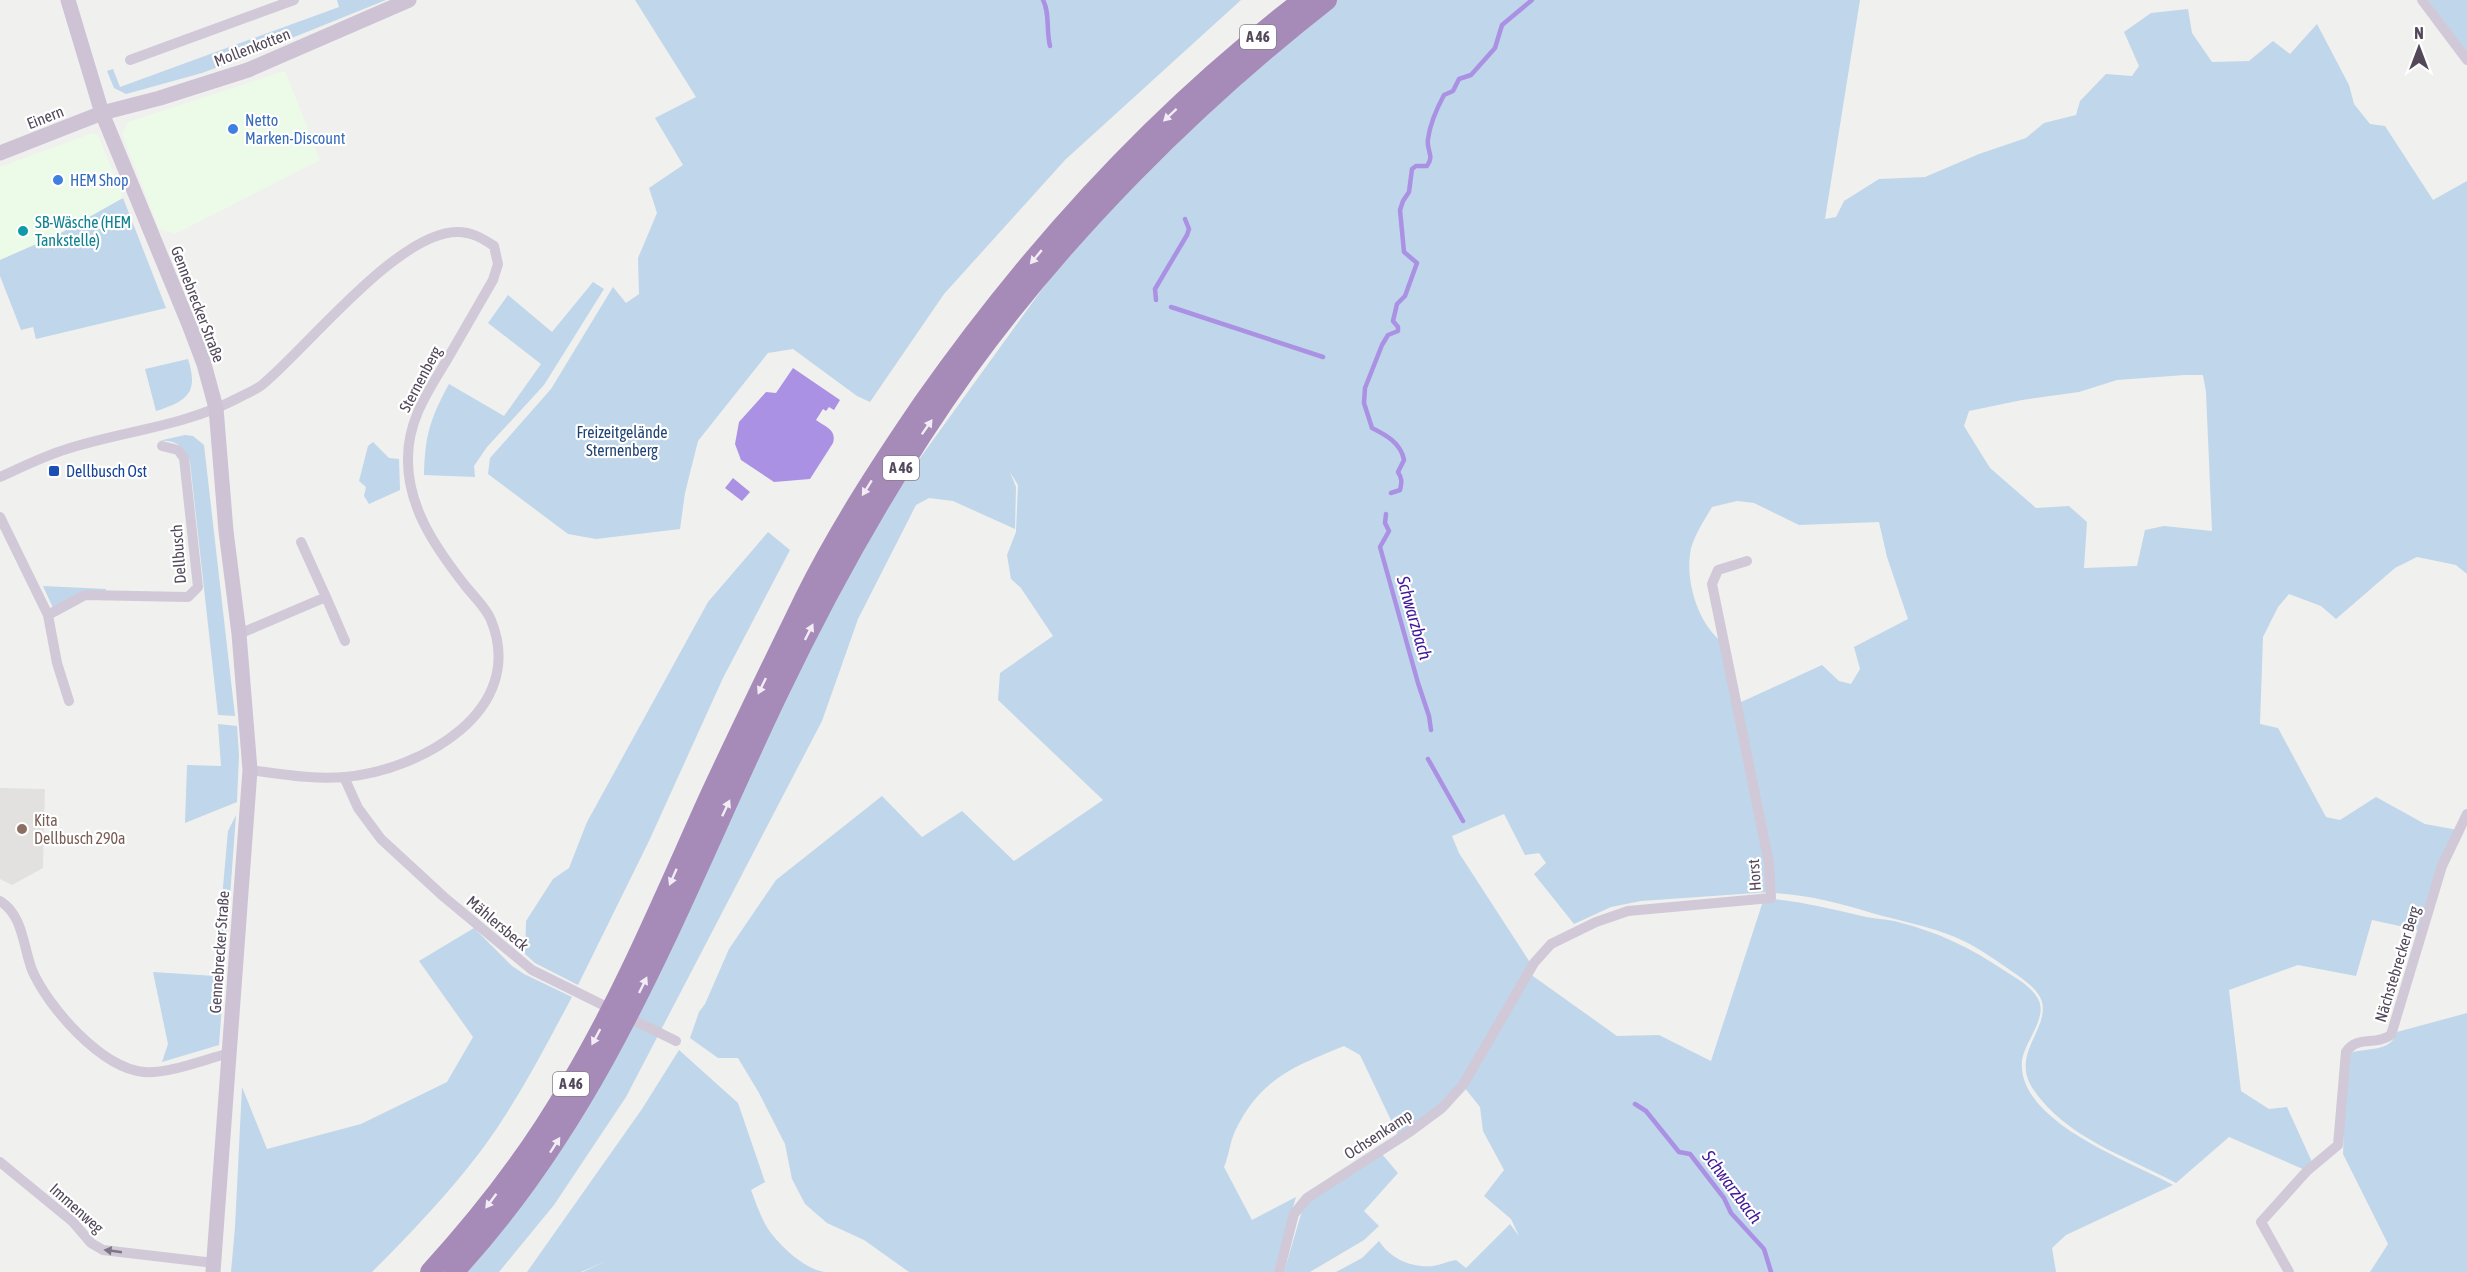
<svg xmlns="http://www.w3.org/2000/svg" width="2467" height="1272" viewBox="0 0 2467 1272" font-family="'Asap Condensed',sans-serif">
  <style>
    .commercial { fill: #ecfae8 }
    .education { fill: #e2e1df }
    .green { fill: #c0d6ea; fill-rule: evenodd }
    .water { fill: #aa91e3 }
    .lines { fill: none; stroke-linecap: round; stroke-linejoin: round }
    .stream { stroke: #aa91e3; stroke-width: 4.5 }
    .street { stroke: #d1c9d7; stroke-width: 10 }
    .secondary { stroke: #cec2d5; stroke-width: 15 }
    .highway { stroke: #a68ab8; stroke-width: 20 }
    .oneway { fill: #f2edf4 }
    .oneway2 { fill: #7e7586 }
    .shop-dot { fill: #3f7fe0; stroke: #fff; stroke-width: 2 }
    .culture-dot { fill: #0f9aa8; stroke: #fff; stroke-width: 2 }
    .transit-dot { fill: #1a4fb4; stroke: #fff; stroke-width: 2 }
    .education-dot { fill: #8d6e63; stroke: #fff; stroke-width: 2 }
    .labels { text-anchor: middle; stroke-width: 4.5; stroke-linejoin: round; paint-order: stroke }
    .shield { fill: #fff; stroke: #867f8c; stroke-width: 1.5 }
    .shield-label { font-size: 15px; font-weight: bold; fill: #52485a }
    .street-label { font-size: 16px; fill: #52485a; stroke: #fff }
    .shop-label { font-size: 16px; fill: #366cbe; stroke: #fff; text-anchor: start }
    .culture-label { font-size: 16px; fill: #0d838f; stroke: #fff; text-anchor: start }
    .park-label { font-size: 16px; fill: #1f4274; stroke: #fff }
    .transit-label { font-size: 16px; fill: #164399; stroke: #fff; text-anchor: start }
    .education-label { font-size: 16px; fill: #785e54; stroke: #fff; text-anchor: start }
    .water-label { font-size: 18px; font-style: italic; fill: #41199b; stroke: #fff }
  </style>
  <rect width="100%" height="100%" fill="#f0f0ee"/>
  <path class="commercial" d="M285 71 320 160 175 234 159 229 122 134 128 122Z
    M93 133 98 135 123 198 59 234 0 260V167Z"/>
  <path class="education" d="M0 788 45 789 43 868 12 885 0 879Z"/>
  <path class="green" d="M337 0H386L240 59 202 73 126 94 114 88 107 71 113 69 120 87 339 7Z
    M635 0H1241L1065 160 944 294 870 402 857 396 793 349 768 353 698 441 685 493 680 529 596 539 568 534 488 474 490 458 551 389 613 287 626 303 639 294 638 258 657 213 649 188 683 165 655 118 696 97Z
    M1334 0H1860L1825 219 1836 217 1844 201 1879 179 1925 177 1979 154 2026 138 2044 123 2076 115 2080 101 2106 74 2132 76 2139 66 2124 32 2151 13 2188 9 2192 33 2212 62 2249 61 2273 41 2290 54 2317 24 2349 85 2354 104 2370 124 2385 126 2433 200 2467 181V574L2456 565 2417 557 2395 568 2336 619 2321 606 2289 594 2278 607 2263 637 2260 724 2278 728 2326 817 2340 820 2376 797 2425 824 2458 830 2418 930 2372 920 2356 976 2298 965 2229 990 2241 1091 2269 1109 2287 1107 2312 1162 2305 1170 2229 1137 2176 1183C2126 1156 2066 1138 2033 1089 2010 1054 2049 1030 2042 1002 2038 988 2021 978 2010 970 1993 958 1974 945 1955 937 1929 926 1900 921 1872 913 1840 903 1808 895 1774 893L1739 703 1822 665 1839 681 1851 684 1860 669 1854 647 1908 619 1887 557 1879 522 1799 525 1754 503 1737 501 1712 507C1704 521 1692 538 1690 554 1686 585 1699 625 1724 644L1770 892 1641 901 1611 907 1574 924 1534 874 1546 863 1539 853 1525 855 1504 814 1452 836 1459 853 1531 964 1457 1088 1430 1114 1398 1135 1360 1055 1344 1046C1293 1067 1261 1078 1235 1131 1230 1142 1229 1155 1224 1167L1252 1220 1296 1197 1274 1272H909L864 1240 827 1223 805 1204 792 1179 785 1144 759 1093 738 1058H718L690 1038 699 1012 705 1004 729 949 776 880 882 796 922 837 962 811 1014 861 1103 800 998 700 1000 673 1053 636 1021 588 1011 579 1007 555 1016 532 1018 485 1010 472 1016 487 1015 529 953 501 929 498 916 505 858 619 822 721 626 1097 554 1205 499 1272H463L835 593 889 501 1069 252 1155 161ZM2185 375H2203L2206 392 2212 531 2164 526 2145 530 2137 566 2084 568 2087 522 2069 506 2036 508 1990 468 1964 426 1969 411 2022 400 2079 392 2117 380Z
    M2428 0H2467V53Z
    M123 198 166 308 36 339 33 327 21 330 0 276V260L59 234Z
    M593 282 604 289 544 385 487 447 474 466 475 477 424 475C425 435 430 419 449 384L504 416 541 364 488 323 508 295 552 332Z
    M188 359C199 393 187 401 156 411L145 369Z
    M185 435 193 436 204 445 235 716 218 715 190 462C185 446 175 439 158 441Z
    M373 442 389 458 399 459 400 490 369 504 364 496 366 487 359 481 368 446Z
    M768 532 790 550 723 678 649 841 578 985 535 963 525 954 526 921 553 879 569 868 587 822 708 602Z
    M43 586 106 589V592L53 608Z
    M218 724 237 726 239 755 237 802 185 823 187 765 221 766Z
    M236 815 219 1045 162 1062 168 1044 153 972 215 976 228 831Z
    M1764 898C1799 901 1828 908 1862 916 1874 919 1887 919 1898 922 1938 932 1971 948 2005 971 2017 979 2033 987 2039 1001 2047 1019 2024 1042 2022 1061 2017 1122 2130 1161 2173 1185L2066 1235 2052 1248 2056 1272H1336L1362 1258 1379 1241C1391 1259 1411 1268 1433 1266 1441 1265 1448 1261 1456 1260L1466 1268 1510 1224 1519 1236 1511 1219 1484 1196 1504 1170 1483 1131 1480 1107 1464 1087 1530 974 1617 1036 1659 1035 1711 1061Z
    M474 928 512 966 524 974 572 997C544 1049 516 1104 480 1152 448 1194 410 1234 372 1272H231L235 1227 242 1087 267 1149 361 1124 447 1082 473 1037 419 961Z
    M2467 1013V1272H2370L2388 1244 2343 1154 2346 1066 2350 1053C2367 1047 2391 1053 2397 1032Z
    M679 1050 738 1103 765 1182 751 1190C756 1203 761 1218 768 1229 780 1246 803 1268 824 1272H583L606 1261 581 1272H527L642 1109Z
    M1382 1154 1398 1173 1364 1211 1379 1226 1364 1240 1310 1272H1284L1304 1204Z"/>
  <path class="water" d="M793 368 840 400 834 410 829 407 826 411 823 409 816 420C825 427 837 429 833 443L810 479 774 482 741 460 735 444 739 422 766 392 776 393Z
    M733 478 750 492 742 501 725 488Z"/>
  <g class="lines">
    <path class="stream" d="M1043 0C1050 13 1046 30 1050 46
      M1156 300 1155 289 1187 235 1189 229 1185 219
      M1171 307 1323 357
      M1391 493 1400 490C1402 482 1402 478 1398 472L1404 460C1401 443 1386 435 1372 428L1364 403 1365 388 1382 345 1388 335 1398 331V327L1393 321 1397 304 1405 296 1417 263 1404 252 1400 210 1403 201 1409 192 1412 169 1416 166H1427C1435 155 1426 151 1428 139 1430 124 1437 108 1444 95L1453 91 1459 79 1471 75 1495 48 1502 25 1532 0
      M1386 514 1385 523 1389 531 1380 547 1418 683 1429 716 1431 730
      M1428 759 1463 821
      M1635 1104 1646 1111 1679 1152 1690 1154 1724 1198 1731 1213 1764 1249 1771 1272"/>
    <path class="street" d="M2422 0 2467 60
      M130 60 294 0
      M0 477C22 467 44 456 67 449 124 431 185 426 238 398 246 394 255 390 262 385 307 348 398 232 457 232 472 232 482 238 494 246L498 264 493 280C478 306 463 332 448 358 429 390 408 419 408 458 407 506 435 547 464 584 472 595 486 607 491 620 528 711 421 770 345 777 315 780 281 774 250 770
      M0 517 48 615 57 663 69 701
      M326 597 345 641
      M48 615 85 595 188 597 198 587 184 458 178 450 162 446
      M239 634 326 597 301 542
      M344 777 358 808 381 839 444 897 532 970 676 1041
      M0 901C23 915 23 946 32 970 48 1007 101 1068 144 1072 169 1074 205 1059 230 1053
      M0 1162 73 1222 91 1243 103 1250 214 1263
      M1279 1272 1294 1214 1307 1198 1411 1131 1442 1108 1463 1085 1534 963 1551 944 1596 922 1628 911 1771 898 1769 863 1712 584 1718 570 1747 561
      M2289 1272 2261 1222 2307 1171 2338 1145 2346 1052C2357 1035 2375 1046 2391 1035L2442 866 2467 814"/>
    <path class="secondary" d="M68 0 102 113 190 327 204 364 216 408 226 531 239 634 250 770 213 1272
      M0 153 102 113 160 98 248 70 409 0"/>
    <path class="highway" d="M430 1272C483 1214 531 1152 570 1084 625 992 666 892 710 795 741 728 773 663 805 597 839 529 880 466 923 403 1029 252 1156 112 1303 0
      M454 1272C610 1103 681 896 778 694 832 581 894 471 967 369 1066 232 1194 104 1327 0"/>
  </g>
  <defs><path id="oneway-solid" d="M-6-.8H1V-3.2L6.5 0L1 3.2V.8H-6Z" transform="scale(1.5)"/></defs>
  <g class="oneway">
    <use href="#oneway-solid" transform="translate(1170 115) rotate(137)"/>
    <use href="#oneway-solid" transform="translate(1036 257) rotate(130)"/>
    <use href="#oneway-solid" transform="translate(927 427) rotate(-55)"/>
    <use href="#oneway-solid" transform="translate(867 488) rotate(122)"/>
    <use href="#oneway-solid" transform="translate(809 632) rotate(-63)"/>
    <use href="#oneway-solid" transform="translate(762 686) rotate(116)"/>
    <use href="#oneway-solid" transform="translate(726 808) rotate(-65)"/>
    <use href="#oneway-solid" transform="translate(673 877) rotate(114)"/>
    <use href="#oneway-solid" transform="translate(643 985) rotate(-64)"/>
    <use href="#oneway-solid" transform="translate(596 1037) rotate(118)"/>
    <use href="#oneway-solid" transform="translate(555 1145) rotate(-57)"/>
    <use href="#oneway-solid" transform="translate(491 1201) rotate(127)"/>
  </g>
  <use class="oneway2" href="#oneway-solid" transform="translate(113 1251) rotate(-172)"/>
  <g class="shop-dot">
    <circle cx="233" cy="129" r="6"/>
    <circle cx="58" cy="180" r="6"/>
  </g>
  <circle class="culture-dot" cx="23" cy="231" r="6"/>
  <rect class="transit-dot" x="48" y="465" width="12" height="12" rx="3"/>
  <circle class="education-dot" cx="22" cy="829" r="6"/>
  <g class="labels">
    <g class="shield">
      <rect x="1240" y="25" width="36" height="24" rx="4.5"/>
      <rect x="883" y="456" width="36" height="24" rx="4.5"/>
      <rect x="553" y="1072" width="36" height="24" rx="4.5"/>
    </g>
    <g class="shield-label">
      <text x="1258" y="42">A 46</text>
      <text x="901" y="473">A 46</text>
      <text x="571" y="1089">A 46</text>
    </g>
    <g class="street-label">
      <text transform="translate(252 47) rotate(-21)" y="6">Mollenkotten</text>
      <text transform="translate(45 117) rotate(-21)" y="6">Einern</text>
      <text transform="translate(198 304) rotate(69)" y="6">Gennebrecker Straße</text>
      <text transform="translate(420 379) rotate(-62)" y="6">Sternenberg</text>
      <text transform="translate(178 554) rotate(-94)" y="6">Dellbusch</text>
      <text transform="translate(1754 875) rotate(-94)" y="6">Horst</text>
      <text transform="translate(498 923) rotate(40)" y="6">Mählersbeck</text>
      <text transform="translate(219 952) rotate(-86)" y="6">Gennebrecker Straße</text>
      <text transform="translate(2397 964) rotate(-73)" y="6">Nächstebrecker Berg</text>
      <text transform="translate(1378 1134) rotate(-33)" y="6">Ochsenkamp</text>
      <text transform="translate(77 1208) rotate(42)" y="6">Immenweg</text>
    </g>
    <g class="shop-label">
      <text x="245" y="126">Netto<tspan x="245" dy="18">Marken-Discount</tspan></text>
      <text x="70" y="186">HEM Shop</text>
    </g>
    <g class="culture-label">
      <text x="35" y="228">SB-Wäsche (HEM<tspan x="35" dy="18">Tankstelle)</tspan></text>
    </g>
    <g class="park-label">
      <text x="622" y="438">Freizeitgelände<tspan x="622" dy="18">Sternenberg</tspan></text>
    </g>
    <g class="transit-label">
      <text x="66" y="477">Dellbusch Ost</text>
    </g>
    <g class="education-label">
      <text x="34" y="826">Kita<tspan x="34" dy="18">Dellbusch 290a</tspan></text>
    </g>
    <g class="water-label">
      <text transform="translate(1414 618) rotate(74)" y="6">Schwarzbach</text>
      <text transform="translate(1732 1187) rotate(53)" y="6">Schwarzbach</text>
    </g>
  </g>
  <g transform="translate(2419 48)" stroke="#ffffff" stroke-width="4.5" paint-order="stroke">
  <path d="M0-4.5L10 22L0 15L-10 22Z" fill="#52485a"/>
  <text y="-9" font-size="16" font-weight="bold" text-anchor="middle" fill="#52485a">N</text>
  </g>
</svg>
